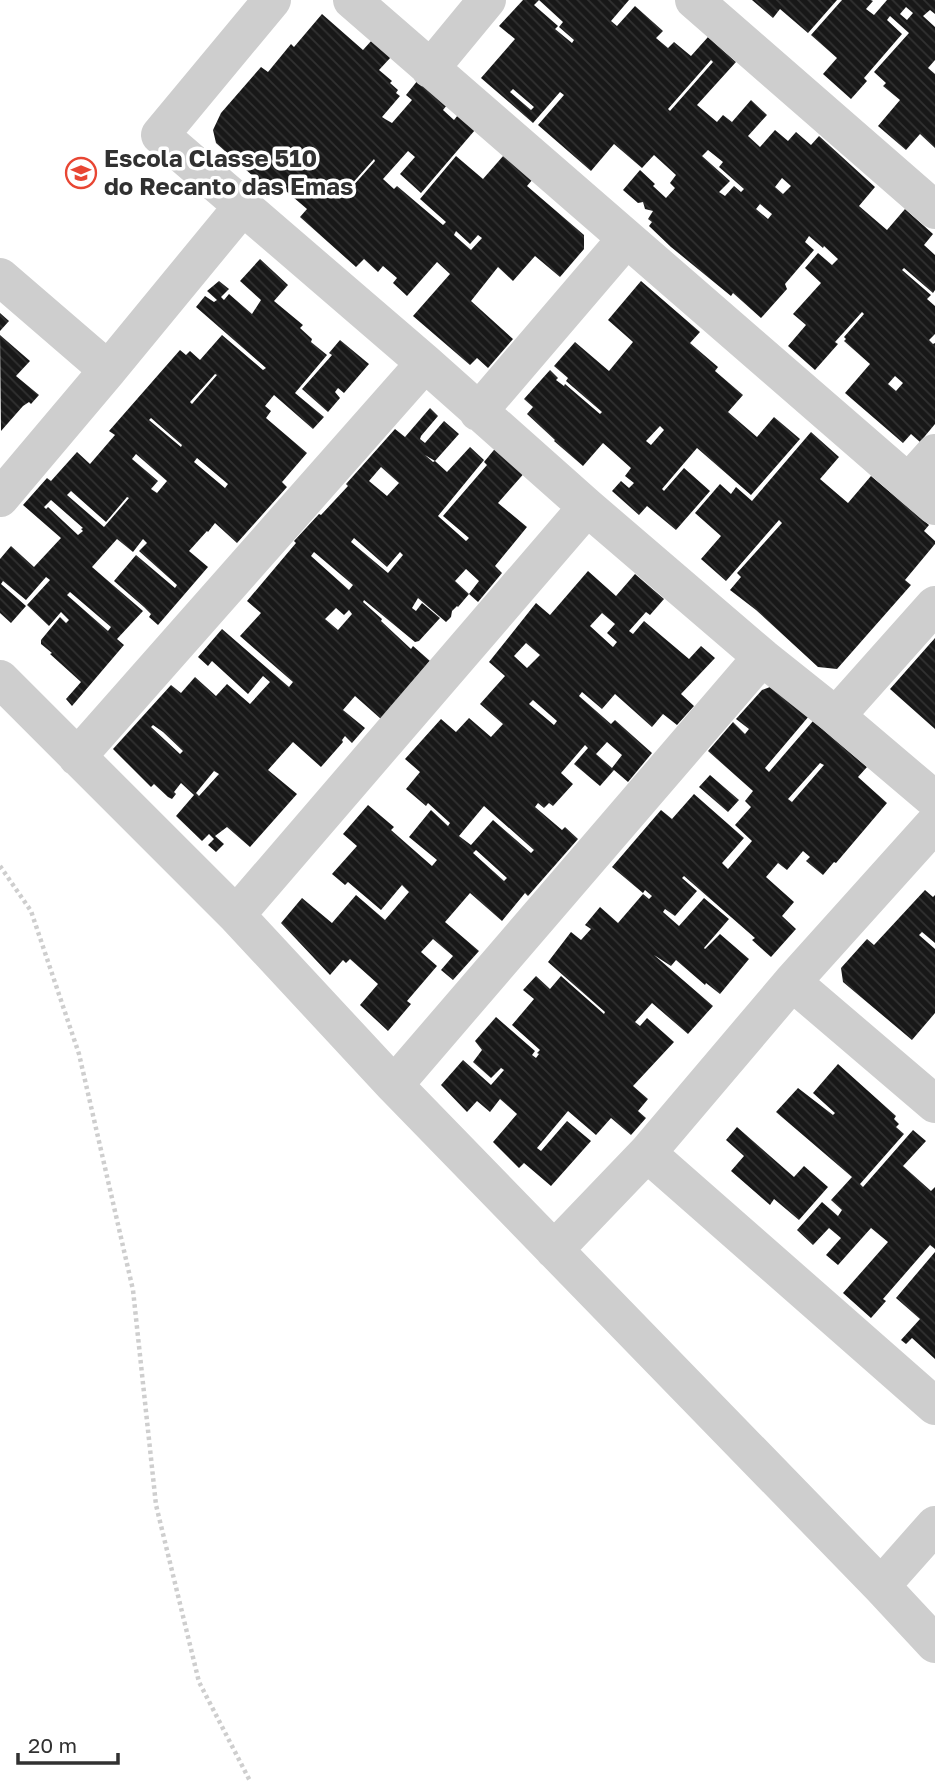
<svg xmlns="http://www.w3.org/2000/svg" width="935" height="1781" viewBox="0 0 935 1781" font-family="'Golos Text',sans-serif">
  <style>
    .building { fill: url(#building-back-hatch); fill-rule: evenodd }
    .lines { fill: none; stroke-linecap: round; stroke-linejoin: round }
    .path { stroke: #cecece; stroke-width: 4.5; stroke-dasharray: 3.5 3.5; stroke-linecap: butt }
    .minor { stroke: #cecece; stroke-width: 38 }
    .labels { text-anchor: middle; stroke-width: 7; stroke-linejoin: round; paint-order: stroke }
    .poi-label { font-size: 24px; font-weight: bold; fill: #313131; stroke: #fff; text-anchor: start }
  </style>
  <defs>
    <pattern id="building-back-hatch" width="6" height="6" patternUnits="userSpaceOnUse" patternTransform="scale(1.75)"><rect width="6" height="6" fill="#181818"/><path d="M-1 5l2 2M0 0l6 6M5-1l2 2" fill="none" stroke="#313131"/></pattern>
  </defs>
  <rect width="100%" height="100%" fill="#fff"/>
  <path class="building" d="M523 0H629L611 21 617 26 635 6 663 31 656 38 668 48 674 42 691 56 708 37 736 62 697 105 717 122 723 115 732 122 751 100 767 115 748 136 760 147 775 130 788 141 796 132 811 145 819 136 875 187 859 206 887 230 905 209 933 234 924 245 935 255V290L933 293 904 268 902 270 931 295 927 299 935 306V334L929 340 933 344 935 343V424L920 442 911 434 903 443 845 393 870 364 844 341 846 339 844 337 864 314 862 312 835 342 838 344 815 370 788 346 806 325 793 314 821 283 805 268 818 253 832 265 838 259 824 246 823 248 809 236 805 242 814 250 785 284 787 289 761 318 733 293 731 296 671 247 649 226 652 222 648 219 653 211 645 209 643 202 638 203 623 190 640 170 655 184 653 186 666 198 675 188 670 183 676 175 654 155 642 168 614 144 591 171 538 125 564 95 560 92 533 123 481 78 515 39 499 26ZM539 0 563 22 559 27 574 40 572 43 555 29 558 26 534 5ZM711 60 713 62 670 111 668 109ZM513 89 534 107 531 110 510 92ZM708 150 723 162 719 167 744 189 741 192 734 186 725 196 719 192 730 181 702 156ZM782 178 791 186 783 194 775 187ZM760 204 772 214 768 219 756 209ZM895 376 903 383 896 391 888 384Z
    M752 0H837L808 33 780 9 773 18Z
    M842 0H871L873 1 866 9 874 15 887 0H935V14L930 10 923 16 935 27V60L928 68 935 74V148L920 134 906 150 878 126 900 100 883 86 886 83 874 72 909 33 890 16 887 20 902 34 864 78 867 81 851 99 823 74 837 58 811 35ZM906 7 913 13 907 20 900 14Z
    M322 14 363 50 372 40 391 57 379 70 392 81 390 83 398 90 396 93 400 96 382 117 385 119 392 123 412 100 406 95 418 80 447 105 443 110 454 120 458 115 475 130 421 193 400 174 415 157 408 151 383 179 394 189 397 186 443 225 446 222 420 199 456 156 483 179 504 155 533 179 527 186 584 235V249L560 277 535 256 513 281 498 267 471 301 513 339 488 368 477 358 470 365 413 316 450 274 437 262 407 296 393 283 397 278 383 266 378 272 364 259 356 267 300 217 307 209 279 185 272 193 216 143 213 130 221 113 261 67 268 72 291 44 294 47ZM374 159 375 161 352 187 350 186ZM456 231 470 244 478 235 482 238 471 250 454 235Z
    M260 259 288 285 274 301 303 325 300 328 312 339 311 342 327 355 295 393 324 417 313 429 274 395 265 406 271 411 266 418 307 453 282 482 287 487 237 543 215 523 208 532 207 531 189 551 208 567 158 625 149 617 151 614 144 607 114 581 136 555 175 588 177 585 139 551 147 543 143 539 133 552 117 539 92 567 143 611 117 639 124 645 72 706 66 699 81 682 50 654 52 653 41 644V640L60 617 66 623 69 620 61 612 49 626 27 605 50 580 46 577 26 600 3 581 1 584 26 606 11 623 0 613V559L11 546 34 567 61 538 23 505 47 478 51 481 77 452 90 464 115 435 109 431 180 350 186 355 190 351 200 360 222 335 263 370 266 368 196 307 205 296 214 302 217 300 207 291 219 281 229 289 221 297 224 300 229 294 252 314 261 300 240 281ZM215 374 217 375 192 404 190 402ZM151 418 182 445 181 447 149 420ZM136 454 167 481 157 493 151 489 158 481 132 459ZM197 458 228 484 225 488 194 462ZM71 491 106 522 127 497 129 498 104 527 67 495ZM51 500 83 528 81 529 83 531 78 535 48 507 46 509 44 507ZM70 592 111 627 108 631 67 595Z
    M641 281 700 332 690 343 718 367 715 371 743 395 728 412 757 437 774 417 800 439 751 495 697 448 662 489 664 491 684 468 710 491 676 530 647 506 639 515 612 491 621 481 629 488 634 483 625 476 631 468 603 443 583 466 554 441 555 440 527 414 533 407 524 399 550 370 558 378 556 380 564 386 565 384 600 414 602 412 566 381 568 378 554 366 575 342 609 371 633 342 608 320ZM660 426 664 430 651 445 646 441Z
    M0 313 9 321 0 331Z
    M0 335 30 361 16 376 39 395 31 404 29 402 23 406 1 431Z
    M340 340 369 364 344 393 338 388 335 392 340 398 328 412 302 389 332 355 329 353Z
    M430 408 438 416 421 436 420 439 425 443 444 421 459 434 435 461 425 455 433 462 435 461 447 472 470 447 484 460 438 516 466 541 469 538 443 516 487 465 484 462 498 445 527 470 498 503 527 527 495 566 502 573 478 602 469 594 458 607 457 606 452 611 451 617 446 622 418 598 412 608 416 611 422 603 440 618 419 641 415 642 364 600 363 602 382 619 381 621 411 649 413 646 430 661 381 719 355 696 343 710 365 728 352 743 345 736 342 740 343 742 321 767 293 742 268 770 297 794 250 847 227 827 215 836 224 844 216 852 208 845 214 839 209 834 202 841 176 816 194 795 181 783 174 792 176 794 172 799 168 797 154 784 151 787 113 749 171 685 181 693 195 677 216 696 227 684 250 704 270 682 263 676 248 694 212 661 208 666 198 657 222 629 289 687 293 682 240 636 261 613 247 601 296 543 294 541 319 514 321 515 348 486 346 484 395 429 405 437ZM381 467 399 483 387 496 369 481ZM354 538 387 567 400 552 403 555 388 573 351 542ZM314 552 353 585 349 590 311 556ZM466 569 479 581 469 594 455 581ZM336 608 344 615 349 610 352 614 338 630 325 619ZM153 725 163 732 183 751 180 754 151 727ZM214 771 219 774 199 796 196 793Z
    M811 432 839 457 820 479 848 503 871 476 929 525 924 531 935 541V544L905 580 911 585 837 669 818 667 756 610 730 590 741 577 737 573 782 523 779 520 726 581 701 559 721 536 695 513 720 484 731 494 736 487 752 501Z
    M588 571 616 596 635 574 664 599 650 615 646 612 629 631 633 634 644 621 689 659 701 646 715 658 681 694 694 706 677 725 663 714 652 727 615 694 602 709 582 692 579 696 611 724 615 720 652 753 628 782 614 770 600 786 574 764 588 748 585 745 561 773 573 784 553 806 549 803 544 808 538 803 535 807 562 830 565 827 578 839 528 896 525 893 502 921 470 893 445 922 479 951 453 980 441 970 453 956 433 939 421 952 437 966 407 1001 411 1004 388 1031 360 1005 378 984 350 959 346 963 343 960 330 975 281 923 302 898 332 923 356 895 385 920 409 892 402 885 381 910 348 882 345 885 332 874 357 846 343 834 368 805 394 827 391 830 432 866 437 860 409 837 431 810 448 826 450 823 428 803 426 806 406 789 420 772 405 759 441 719 456 732 469 718 491 737 503 724 480 704 505 676 489 662 536 603 550 615ZM602 613 615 624 607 633 617 642 613 647 590 626ZM526 643 540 655 527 668 514 656ZM533 700 557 721 554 725 529 704ZM607 742 622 755 612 768 596 754ZM484 806 534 850 531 853 493 820 471 845 459 836ZM476 850 507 878 504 881 473 853Z
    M935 638V729L890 689Z
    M770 687 809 716 765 768 769 772 813 721 867 767 858 777 887 803 836 863 834 862 823 875 806 861 810 857 803 851 787 870 778 863 766 877 794 902 782 916 796 929 771 957 752 940 755 938 684 876 682 878 697 891 675 916 665 909 663 912 679 926 704 898 729 919 704 948 705 949 720 934 749 959 720 994 706 983 705 985 676 960 671 966 654 955 713 1006 688 1034 652 1003 635 1022 640 1026 647 1018 674 1042 633 1086 648 1099 638 1111 646 1118 631 1135 611 1118 596 1135 568 1111 537 1148 541 1151 567 1121 591 1141 551 1186 524 1163 519 1168 493 1142 517 1114 500 1099 490 1112 477 1101 467 1112 441 1085 463 1060 491 1085 504 1070 501 1068 491 1078 473 1062 482 1050 475 1041 496 1017 535 1051 532 1055 536 1058 539 1054 537 1053 540 1050 512 1025 534 999 523 990 536 976 550 989 561 976 604 1014 605 1012 548 962 571 932 581 940 591 929 585 925 600 907 618 923 643 894 649 899 652 896 645 890 643 893 612 867 661 810 672 819 694 794 744 838 722 863 728 869 752 841 735 825 751 807 745 801 753 791 708 751 733 722 745 734 749 729 736 719 762 690ZM820 763 824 765 792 802 788 799Z
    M710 775 739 800 728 812 699 787Z
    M925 890 933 897 935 895V943L922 932 919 935 935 949V1013L912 1040 843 982 841 968 867 939 874 945Z
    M838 1064 896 1116 894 1119 899 1124 896 1127 904 1134 860 1184 863 1187 913 1130 926 1141 903 1166 931 1191 935 1187V1249L930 1245 883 1299 886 1301 871 1318 843 1293 888 1242 871 1228 838 1265 826 1255 841 1238 829 1228 813 1245 797 1230 822 1202 838 1216 842 1210 831 1200 852 1177 776 1112 798 1088 833 1115 835 1113 813 1093Z
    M737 1127 794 1177 804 1166 828 1187 799 1220 774 1199 770 1205 731 1171 744 1156 726 1140Z
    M935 1252V1359L912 1338 906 1344 901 1340 920 1319 896 1298Z"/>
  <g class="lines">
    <path class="path" d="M0 866 31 911 79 1054 133 1290 156 1505 199 1682 250 1781"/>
    <path class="minor" d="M272 0 160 135 425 363 587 507 762 657 836 716 935 800
      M352 0 935 506
      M694 0 935 210
      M430 69 487 0
      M0 277 108 370 242 207
      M478 412 626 239
      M909 482 935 453
      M0 498 108 370
      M0 679 236 915 394 1085 881 1586 935 1644
      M836 716 935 605
      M77 757 425 363
      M236 915 587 507
      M792 982 935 1104
      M394 1085 762 657
      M647 1153 935 1406
      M554 1250 647 1153 792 982 935 823
      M881 1586 935 1525"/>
  </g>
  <defs>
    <g id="school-ring" transform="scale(1.575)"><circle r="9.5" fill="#fff" stroke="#e84633" stroke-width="1.5"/><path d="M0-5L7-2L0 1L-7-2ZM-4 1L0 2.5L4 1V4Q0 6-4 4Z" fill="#e84633"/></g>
  </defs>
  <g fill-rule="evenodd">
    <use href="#school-ring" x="81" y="173"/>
  </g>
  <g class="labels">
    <g class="poi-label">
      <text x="104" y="167">Escola Classe 510<tspan x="104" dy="28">do Recanto das Emas</tspan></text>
    </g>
  </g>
  <path d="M18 1753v10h100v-10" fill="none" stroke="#313131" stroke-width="3.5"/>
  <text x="28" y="1753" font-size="21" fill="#313131" stroke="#ffffff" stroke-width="5" paint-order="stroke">20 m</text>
</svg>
